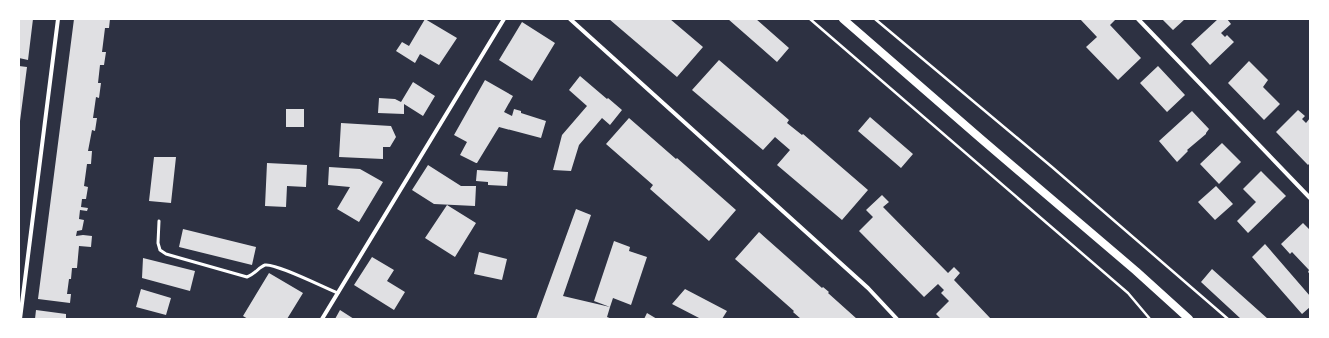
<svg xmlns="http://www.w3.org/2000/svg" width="1329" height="338" viewBox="0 0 1329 338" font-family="Cabin,sans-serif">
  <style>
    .building { fill: #e0e0e3 }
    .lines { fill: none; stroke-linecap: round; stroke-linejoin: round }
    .path { stroke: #fff; stroke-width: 2.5 }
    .service { stroke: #fff; stroke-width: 3 }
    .minor { stroke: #fff; stroke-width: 4 }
    .secondary { stroke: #fff; stroke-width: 8 }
  </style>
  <rect width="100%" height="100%" fill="#2d3142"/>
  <path class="building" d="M19 19H33L28 60 19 58Z
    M74 19H110L109 28H105L102 52H106L104 65H100L98 83H101L99 98 96 97 93 118H97L95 131 92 130 88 151H92L91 164H87L84 186 88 187 86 199H82L81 207 88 208 87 211 80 210 79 219 84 220 82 230 77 231 76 236 83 235 92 236 91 247 79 246 77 268H72L71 279H69L67 294H71L70 303 38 299Z
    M425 19 457 38 439 65 420 54 415 63 396 51 402 42 409 46Z
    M609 19H670L703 47 677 77Z
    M728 19H756L789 48 777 62Z
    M1080 19H1116L1110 25 1141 58 1118 80 1086 47 1097 37Z
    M1162 19H1185L1173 30Z
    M1218 19H1227L1231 24 1221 33 1225 37 1227 35 1234 42 1210 65 1191 44Z
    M522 22 555 43 532 81 499 60Z
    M719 60 789 120 787 123 802 135 803 134 868 190 842 220 777 165 790 150 775 137 763 150 692 90Z
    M1249 61 1268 80 1263 87 1280 104 1264 120 1228 83Z
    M19 66 27 67 20 121H19Z
    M1158 66 1185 95 1167 112 1140 83Z
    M580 76 607 99 608 98 622 110 610 125 602 118 579 145 571 171 553 170 562 135 587 106 569 90Z
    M485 80 513 96 504 112 512 116 514 109 521 111V113L546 121 541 138 499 127 477 163H476L460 155 467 142 454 135Z
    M413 82 435 96 423 116 404 104V114L378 113 379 98 395 99 401 102Z
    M286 109H304V127H286Z
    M1298 110 1305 116 1302 119 1306 123 1310 118V163L1308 165 1276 132Z
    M1192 111 1209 129 1206 133V134L1187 150 1188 151 1177 162 1159 141Z
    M870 117 913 154 901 168 858 131Z
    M629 118 676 159 677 158 736 210 709 241 650 189 653 185 606 144Z
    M341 123 391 126 396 137 390 147H383V159L339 157Z
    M1222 143 1241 162 1219 184 1200 164Z
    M154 157H176L171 203 149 201Z
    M267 163 307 165 306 187 287 186 286 207 265 206Z
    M428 165 461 186H476L475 206 434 204 412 190Z
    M329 167 360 169 383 182 359 222 337 209 350 187 328 185Z
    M477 170 508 172 507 186 488 185V182L476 181Z
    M1261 171 1286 196 1248 233 1237 221 1256 202 1243 189Z
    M1216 186 1233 204 1215 220 1198 202Z
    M882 195 889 202 883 207 948 273 954 267 960 273 954 280 991 319H941L936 314 949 301 941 293 944 290 938 284 924 297 859 231 873 217 866 210Z
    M447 205 476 223 455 257 425 238Z
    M576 209 591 215 563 296 610 307 607 317 612 319H536Z
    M1303 223 1310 230V274L1308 272 1309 270 1292 252 1290 254 1281 244Z
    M183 229 256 247 252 265 179 247Z
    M759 232 822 288 823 287 829 292 828 293 857 319H801L793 312 794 311 735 259Z
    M614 241 630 247 629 251 647 257 631 305 613 298 610 307 594 301Z
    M1265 244 1310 296V307L1302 314 1252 257Z
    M479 252 507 259 502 280 474 274Z
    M372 257 394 270 387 281 405 292 394 310 354 285Z
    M143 258 195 271 190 291 142 278Z
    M1212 269 1268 319H1241L1201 282Z
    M269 273 303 293 287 319H248L243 316Z
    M141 289 171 298 166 315 136 307Z
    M685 289 727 311 722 319H701L672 304Z
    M36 310 66 314V319H35Z
    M340 310 354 319H335Z
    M647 313 657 319H644Z"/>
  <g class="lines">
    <path class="path" d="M810 19 1128 293 1150 319
      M875 19 1052 167 1228 319"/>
    <path class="service" d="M159 221 158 243 160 250 166 254 247 277C255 274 259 267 265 265 276 263 325 288 338 293"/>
    <path class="minor" d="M570 19 868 288 897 319
      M1138 19 1310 198
      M20 319 58 19
      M322 319 504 19"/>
    <path class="secondary" d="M843 19 980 138 1136 271 1189 319"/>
  </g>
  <rect width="1329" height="338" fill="none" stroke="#ffffff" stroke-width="40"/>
</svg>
